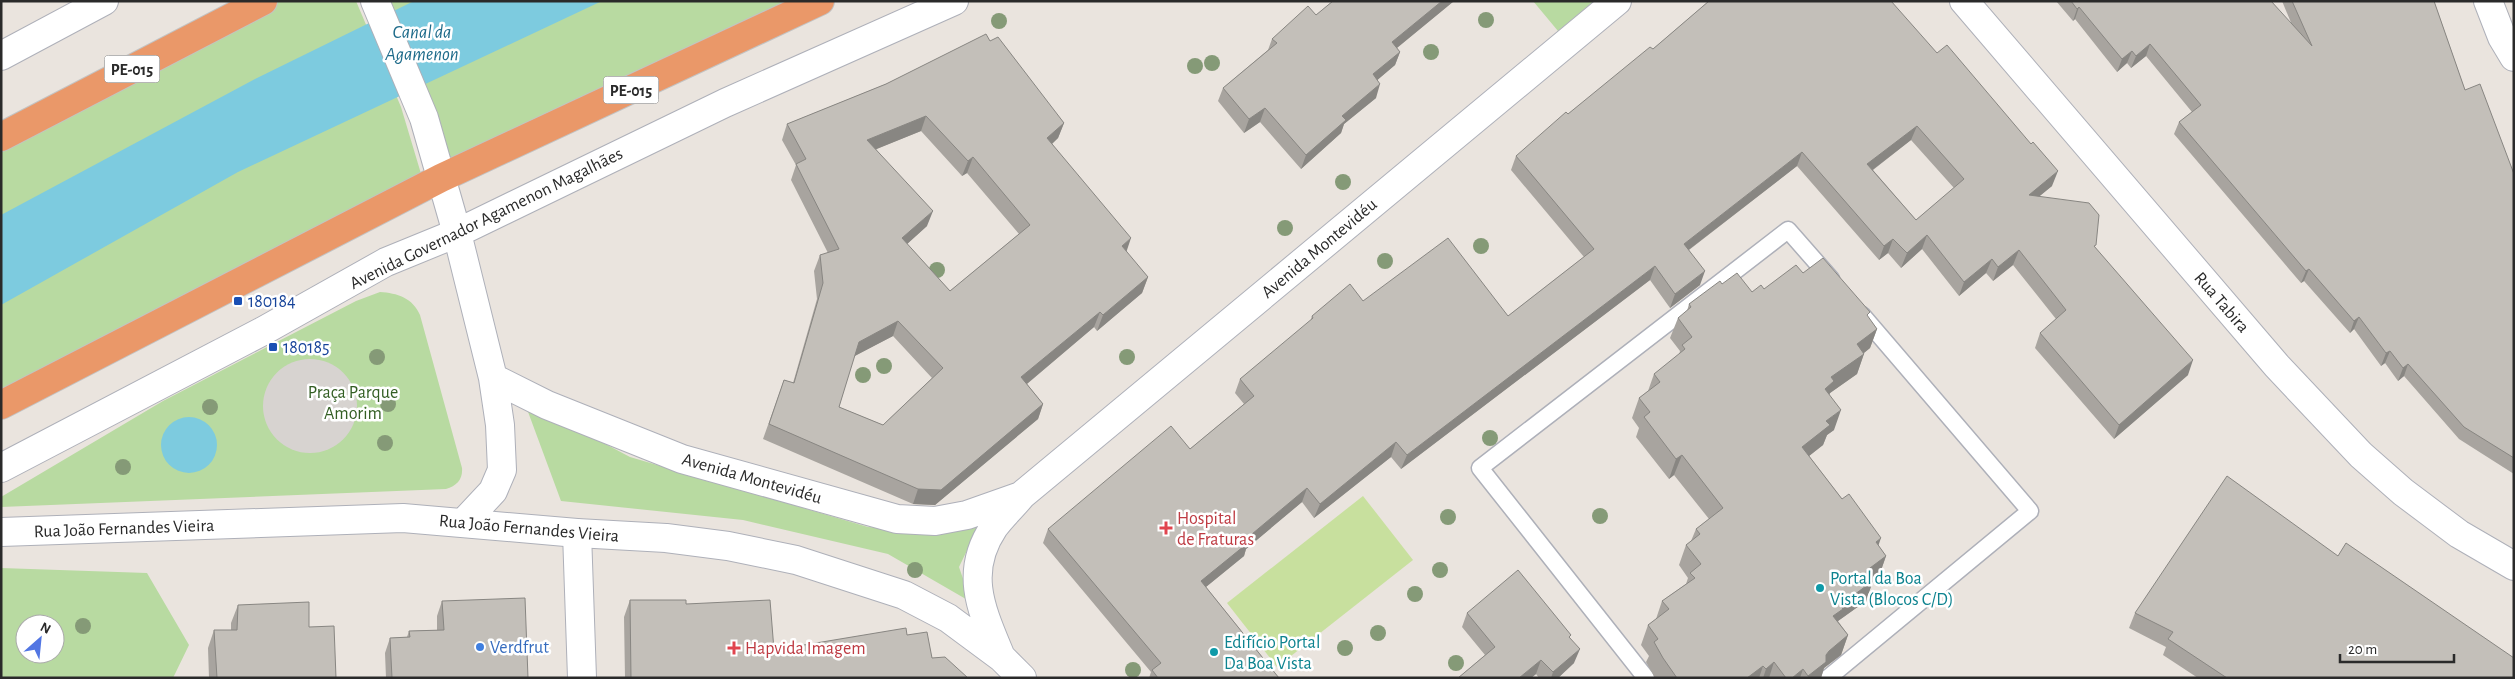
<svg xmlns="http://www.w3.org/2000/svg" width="2515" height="679" viewBox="0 0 2515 679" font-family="'Alegreya Sans',sans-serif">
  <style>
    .green { fill: #b8daa1; fill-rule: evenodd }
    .pitch { fill: #c8e09e }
    .plaza { fill: #d7d3d0 }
    .water { fill: #7dcbdf }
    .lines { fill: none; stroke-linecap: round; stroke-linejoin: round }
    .lane-casing { stroke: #aeb0b9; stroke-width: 19 }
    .street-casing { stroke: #aeb0b9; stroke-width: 30 }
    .secondary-casing { stroke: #aeb0b9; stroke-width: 30 }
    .highway-casing { stroke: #c3c3c3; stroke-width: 30 }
    .lane { stroke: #fff; stroke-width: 16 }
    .street { stroke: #fff; stroke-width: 28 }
    .secondary { stroke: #fff; stroke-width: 28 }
    .highway { stroke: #ea9869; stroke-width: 28 }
    .tree { fill: #859a77 }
    .wall { fill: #a8a49f; fill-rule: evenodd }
    .shaded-wall { fill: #888682 }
    .building { fill: #c3bfb9; stroke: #888682; fill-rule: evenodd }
    .transit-dot { fill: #1a4fb4; stroke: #fff; stroke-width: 2 }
    .health-dot { fill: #e0444e; stroke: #fff; stroke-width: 2 }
    .culture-dot { fill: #0f9aa8; stroke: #fff; stroke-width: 2 }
    .shop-dot { fill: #3f7fe0; stroke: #fff; stroke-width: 2 }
    .labels { text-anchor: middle; stroke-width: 5; stroke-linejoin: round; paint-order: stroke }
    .shield { fill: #fff; stroke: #6a6a6a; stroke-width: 1 }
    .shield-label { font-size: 16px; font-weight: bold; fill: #2a2a2a }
    .street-label { font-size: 18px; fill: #2a2a2a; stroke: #fff }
    .transit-label { font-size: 18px; fill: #164399; stroke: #fff; text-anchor: start }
    .park-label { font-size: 18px; fill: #335e23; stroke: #fff }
    .health-label { font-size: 18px; fill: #be3a42; stroke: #fff; text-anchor: start }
    .culture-label { font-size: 18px; fill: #0d838f; stroke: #fff; text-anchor: start }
    .shop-label { font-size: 18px; fill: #366cbe; stroke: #fff; text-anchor: start }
    .water-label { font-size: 19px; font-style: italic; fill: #1e6b8a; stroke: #fff }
  </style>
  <rect width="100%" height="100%" fill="#eae4de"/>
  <path class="green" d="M235 1H356L401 107 422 177 1 400V124Z
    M375 1H820L441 178Z
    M1533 1H1594L1558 31Z
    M380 292C397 293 413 298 420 315L462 468C463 479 457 486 446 489L1 507V497L163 401 356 301Z
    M524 401 630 457 868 527 939 531 994 515 974 536 959 567 971 602 888 554 743 520 561 501Z
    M1 568 147 573 189 645 173 678H1ZM25 624H55V654H25Z"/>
  <path class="pitch" d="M1363 496 1413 560 1277 667 1227 603Z"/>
  <path class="plaza" d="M263 406a47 47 0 1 1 94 0a47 47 0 1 1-94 0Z"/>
  <path class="water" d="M414 1H602L238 172 1 305V215L255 79Z
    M161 445a28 28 0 1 1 56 0a28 28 0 1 1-56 0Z"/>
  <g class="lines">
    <g class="lane-casing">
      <path id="lane" d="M1646 678 1480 468 1788 230 1831 279
        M1828 678 2030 511 1862 315"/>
    </g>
    <g class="street-casing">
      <path id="street" d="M1964 1 2277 366 2361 455 2403 492 2459 534 2514 566
        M577 533 582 678"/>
    </g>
    <g class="secondary-casing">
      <path id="secondary" d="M375 1 424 118 457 233 493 378 500 425 502 470 493 491 464 522
        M2488 1 2502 37 2514 57
        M1 56 104 1
        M493 378 547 405 682 459 897 519 935 521 967 515 1018 497
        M1 468 263 331 386 262 457 233 725 103 954 1
        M1 532 403 518 577 533 666 538 728 546 796 560 904 595 948 618 1002 658 1022 678
        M1001 657C982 611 963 573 994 527 1002 516 1013 506 1022 495L1617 1"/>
    </g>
    <g class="highway-casing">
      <path id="highway" d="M1 137 263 1
        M1 405 441 178 820 1"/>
    </g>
    <use href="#lane" class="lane"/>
    <use href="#street" class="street"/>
    <use href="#secondary" class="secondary"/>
    <use href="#highway" class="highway"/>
  </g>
  <g class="tree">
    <circle cx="1486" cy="20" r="8"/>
    <circle cx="999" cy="21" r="8"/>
    <circle cx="1431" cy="52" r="8"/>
    <circle cx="1212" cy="63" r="8"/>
    <circle cx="1195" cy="66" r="8"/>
    <circle cx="1343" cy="182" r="8"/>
    <circle cx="1285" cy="228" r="8"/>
    <circle cx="1481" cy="246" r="8"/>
    <circle cx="1385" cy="261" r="8"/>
    <circle cx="937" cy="270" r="8"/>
    <circle cx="377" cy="357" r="8"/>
    <circle cx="1127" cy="357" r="8"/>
    <circle cx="884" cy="366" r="8"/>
    <circle cx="863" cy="375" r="8"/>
    <circle cx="388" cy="404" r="8"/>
    <circle cx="210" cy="407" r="8"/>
    <circle cx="1490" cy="438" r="8"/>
    <circle cx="385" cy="443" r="8"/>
    <circle cx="123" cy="467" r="8"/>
    <circle cx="1600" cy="516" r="8"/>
    <circle cx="1448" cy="517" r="8"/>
    <circle cx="915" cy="570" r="8"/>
    <circle cx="1440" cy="570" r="8"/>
    <circle cx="1415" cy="594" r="8"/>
    <circle cx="83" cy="626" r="8"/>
    <circle cx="1378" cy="633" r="8"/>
    <circle cx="1345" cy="648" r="8"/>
    <circle cx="1456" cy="663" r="8"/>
    <circle cx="1133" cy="670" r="8"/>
  </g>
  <path class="wall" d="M1333 1H1454L1397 48 1400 52 1395 65 1377 80 1376 98 1344 124 1341 133 1301 169 1260 122 1244 133 1218 101 1223 88 1268 50 1272 39 1316 15Z
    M1709 1 2052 186 2039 196 2095 247 2188 375 2114 439 2035 348 2040 333 2056 319 2013 265 1993 281 1986 273 1959 296 1922 249 1901 268 1888 253 1879 260 1797 166 1689 250 1700 285 1670 308 1650 280 1401 469 1391 457 1314 518 1302 502 1246 549 1244 556 1206 587 1279 678H1149L1151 672 1043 543 1048 529 1190 449 1244 404 1235 393 1240 379 1310 322 1312 316 1363 301 1508 316 1584 257 1511 170 1516 156 1568 114 1653 49ZM1911 140 1954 188 1916 220 1873 170Z
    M2056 1H2271L2292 25 2282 1H2434L2465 90 2514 174V474L2459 439 2404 376 2398 381 2385 363 2381 366 2354 329 2350 333 2304 281 2301 283 2174 134 2179 122 2192 112 2146 56 2131 68 2127 63 2117 72 2075 19 2073 21Z
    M990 41 1064 123 1058 138 1052 144 1126 252 1148 277 1142 293 1097 331 1094 327 1027 384 1043 404 1038 419 935 505 913 504 763 439 784 380 793 383 817 299 814 271 820 255 828 253 791 180 796 165 782 140 787 124 886 84ZM921 131 962 176 967 173 1019 234 950 291 907 244 927 226 876 149ZM893 336 932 378 883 425 839 407 854 356Z
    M1803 273 1868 317 1877 329 1870 348 1864 353 1857 374 1830 393 1829 395 1834 430 1827 435 1823 445 1809 456 1886 556 1879 576 1873 580 1866 601 1838 621 1848 635 1841 655 1824 668 1821 678H1655L1646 662 1649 656 1641 645 1648 625 1656 619 1662 601 1686 584 1688 578 1679 565 1686 545 1691 541 1696 529 1709 519 1674 475 1669 479 1636 437 1639 428 1632 418 1639 398 1648 391 1654 374 1679 355 1680 351 1670 338 1678 318 1687 311 1689 304 1722 284 1752 292 1764 289Z
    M2338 556 2514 678H2198L2163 655 2166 647 2129 628 2135 613Z
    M630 600 686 604 774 650 907 635 932 658 968 678H625L624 617Z
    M442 601 528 678H386L385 653 390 638 407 637 409 631 437 630V616Z
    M238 605 309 627 336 678H209L208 648 214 630H231V623Z
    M1467 613 1570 638 1574 663 1558 678H1539L1536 674 1531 678H1458L1485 655 1462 627Z"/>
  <path class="shaded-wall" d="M1442 1H1454L1387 56 1392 42Z
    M2079 7 2075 19 2073 21 2077 9Z
    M2150 44 2146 56 2131 68 2136 56Z
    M2132 51 2127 63 2117 72 2122 59Z
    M1400 52 1395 65 1368 88 1373 74Z
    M1380 84 1376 98 1344 124 1341 133 1301 169 1306 155 1342 116Z
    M1265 108 1260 122 1244 133 1249 119Z
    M926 116 921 131 862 155 867 140Z
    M1064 123 1058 138 1042 153 1047 138Z
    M1917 126 1911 140 1862 178 1867 164Z
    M1802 152 1797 166 1678 258 1684 244Z
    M973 157 967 173 962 176 968 161Z
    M2058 171 2052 186 2024 209 2029 195Z
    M933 211 927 226 896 254 902 238Z
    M1927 235 1922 249 1901 268 1907 253Z
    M1131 238 1126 253 1122 246Z
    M1893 239 1888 253 1879 260 1884 246Z
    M2019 250 2013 265 1993 281 1998 267Z
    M1992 259 1986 273 1959 296 1964 282Z
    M1655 266 1650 280 1401 469 1407 455Z
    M2309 269 2304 281 2301 283 2306 271Z
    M1705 271 1700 285 1670 308 1675 294Z
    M1148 277 1142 293 1097 331 1103 315Z
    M1100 312 1094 327 1016 393 1021 377Z
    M2359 317 2354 329 2350 333 2354 321Z
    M898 321 893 336 853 357 859 342Z
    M1877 329 1870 348 1855 360 1864 354 1857 374 1830 393 1827 401 1825 389 1831 377 1857 344Z
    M2390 351 2385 363 2381 366 2386 353Z
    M2193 360 2188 375 2114 439 2119 425Z
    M2408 364 2404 376 2398 381 2403 368Z
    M1043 404 1038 419 935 505 913 504 918 489Z
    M1841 410 1834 430 1827 435 1823 445 1795 467 1802 447 1826 421Z
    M1396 442 1391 457 1314 518 1320 504Z
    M1682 455 1674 475 1669 479 1676 459Z
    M1307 488 1302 502 1246 549 1244 556 1196 595 1201 581 1246 539Z
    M1881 538 1874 558 1876 542Z
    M1886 556 1879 576 1858 591 1866 571Z
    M1873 581 1866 601 1838 621 1836 629 1833 616 1840 605Z
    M1848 635 1841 655 1824 668 1821 678H1807L1808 676 1829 651Z
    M1580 649 1574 663 1558 678H1551L1553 672Z
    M1541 660 1536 674 1531 678H1519Z
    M1774 662 1769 678H1763L1766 669Z
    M1763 666 1759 678H1747Z
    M1803 669 1800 678H1792Z"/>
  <path class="building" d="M1333 1H1442L1392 42 1400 52 1373 74 1380 84 1342 116 1346 120 1306 155 1265 108 1249 119 1223 88 1277 43 1272 39 1308 6 1316 15Z
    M1709 1H1891L1937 53 1947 45 2031 144 2033 142 2058 171 2029 195 2089 203 2099 215 2096 245 2094 246 2193 360 2119 425 2040 333 2066 310 2019 250 1998 267 1992 259 1964 282 1927 235 1907 253 1893 239 1884 246 1802 152 1684 244 1705 271 1675 294 1655 266 1407 455 1396 442 1320 504 1307 488 1246 539 1249 542 1201 581 1279 678H1158L1152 670 1161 663 1048 529 1171 426 1190 449 1254 396 1240 379 1313 318 1312 316 1350 284 1363 301 1448 238 1508 316 1594 249 1516 156 1566 112 1568 114 1650 47 1653 49ZM1917 126 1964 179 1916 220 1867 164Z
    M2071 1H2271L2312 46 2292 1H2434L2465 90 2480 84 2514 174V458L2464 427 2408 364 2403 368 2390 351 2386 353 2359 317 2354 321 2309 269 2306 271 2179 122 2201 105 2150 44 2136 56 2132 51 2122 59 2079 7 2077 9Z
    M986 34 990 41 998 37 1064 123 1047 138 1131 238 1122 246 1148 277 1103 315 1100 312 1021 377 1043 404 941 490 918 489 769 424 784 380 794 383 823 283 820 255 839 249 796 164 806 159 787 124 886 84ZM926 116 968 161 973 157 1030 225 950 291 902 238 933 211 867 140ZM898 321 943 368 883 425 839 407 859 342Z
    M1823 258 1870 312 1867 315 1877 329 1857 344 1864 354 1831 377 1834 381 1825 389 1841 410 1826 421 1830 425 1802 447 1842 499 1849 494 1881 538 1876 542 1886 556 1866 571 1873 581 1840 605 1843 609 1833 616 1848 635 1829 651 1826 655V662L1808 676 1803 669 1792 678H1786L1774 662 1766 669 1763 666 1747 678H1677L1663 658 1654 642 1658 639 1648 625 1669 609 1662 601 1695 578 1690 573 1701 564 1686 545 1700 534 1696 529 1723 508 1682 455 1676 459 1644 417 1650 412 1639 398 1660 382 1654 374 1685 349 1682 345 1692 337 1678 318 1691 307 1689 304 1720 281 1722 284 1737 273 1752 292 1761 285 1764 289 1796 265 1803 273Z
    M2227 476 2338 556 2346 543 2514 658V678H2227L2168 639 2173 632 2135 613Z
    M1518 570 1571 635 1569 637 1580 649 1553 672 1541 660 1519 678H1458L1495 647 1467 613Z
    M525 598 528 678H392L390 638 410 637 409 631 444 630 442 601Z
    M630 600H686V604L770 600 774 650 906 628 907 635 927 632 932 658 945 657 968 678H631Z
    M309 602V627L334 626 336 678H217L214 630H237L238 605Z"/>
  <g class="transit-dot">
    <rect x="233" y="296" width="10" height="10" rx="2.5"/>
    <rect x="268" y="342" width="10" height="10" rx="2.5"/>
  </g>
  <g class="health-dot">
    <path d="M1163.5 520.5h5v5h5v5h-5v5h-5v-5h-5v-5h5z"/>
    <path d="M731.5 640.5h5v5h5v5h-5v5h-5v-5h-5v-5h5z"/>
  </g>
  <g class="culture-dot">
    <circle cx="1820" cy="588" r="5"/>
    <circle cx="1214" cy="652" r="5"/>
  </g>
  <circle class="shop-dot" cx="480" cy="647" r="5"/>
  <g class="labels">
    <g class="shield">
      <rect x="104.5" y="55.5" width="55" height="27" rx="4"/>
      <rect x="603.5" y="76.5" width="55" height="27" rx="4"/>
    </g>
    <g class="shield-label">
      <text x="132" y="75">PE-015</text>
      <text x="631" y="96">PE-015</text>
    </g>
    <g class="street-label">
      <text transform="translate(486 218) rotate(-26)" y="6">Avenida Governador Agamenon Magalhães</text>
      <text transform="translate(1319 248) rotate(-40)" y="6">Avenida Montevidéu</text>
      <text transform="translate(2222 302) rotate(49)" y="6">Rua Tabira</text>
      <text transform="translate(752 478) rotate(16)" y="6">Avenida Montevidéu</text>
      <text transform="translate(124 528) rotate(-2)" y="6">Rua João Fernandes Vieira</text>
      <text transform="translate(529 528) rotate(5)" y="6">Rua João Fernandes Vieira</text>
    </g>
    <g class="transit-label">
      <text x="248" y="307">180184</text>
      <text x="283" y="353">180185</text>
    </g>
    <g class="park-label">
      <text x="353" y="398">Praça Parque<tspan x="353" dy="21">Amorim</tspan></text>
    </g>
    <g class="health-label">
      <text x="1177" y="524">Hospital<tspan x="1177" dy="21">de Fraturas</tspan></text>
      <text x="745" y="654">Hapvida Imagem</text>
    </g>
    <g class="culture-label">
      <text x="1830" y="584">Portal da Boa<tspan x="1830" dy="21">Vista (Blocos C/D)</tspan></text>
      <text x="1224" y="648">Edifício Portal<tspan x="1224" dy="21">Da Boa Vista</tspan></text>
    </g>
    <g class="shop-label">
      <text x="490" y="653">Verdfrut</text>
    </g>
    <g class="water-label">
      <text x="422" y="38">Canal da<tspan x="422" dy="22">Agamenon</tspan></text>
    </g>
  </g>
  <rect width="2515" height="679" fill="none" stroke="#2a2a2a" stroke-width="5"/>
  <g transform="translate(40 639) rotate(27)"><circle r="24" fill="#ffffff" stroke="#aaaaaa"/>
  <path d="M0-4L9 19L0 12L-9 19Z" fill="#5276e3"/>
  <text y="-8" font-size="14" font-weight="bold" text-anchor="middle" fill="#2a2a2a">N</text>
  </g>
  <path d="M2340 654v8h114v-8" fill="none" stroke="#2a2a2a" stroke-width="2.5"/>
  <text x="2348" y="654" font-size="15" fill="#2a2a2a" stroke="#ffffff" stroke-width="4" paint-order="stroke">20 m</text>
</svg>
